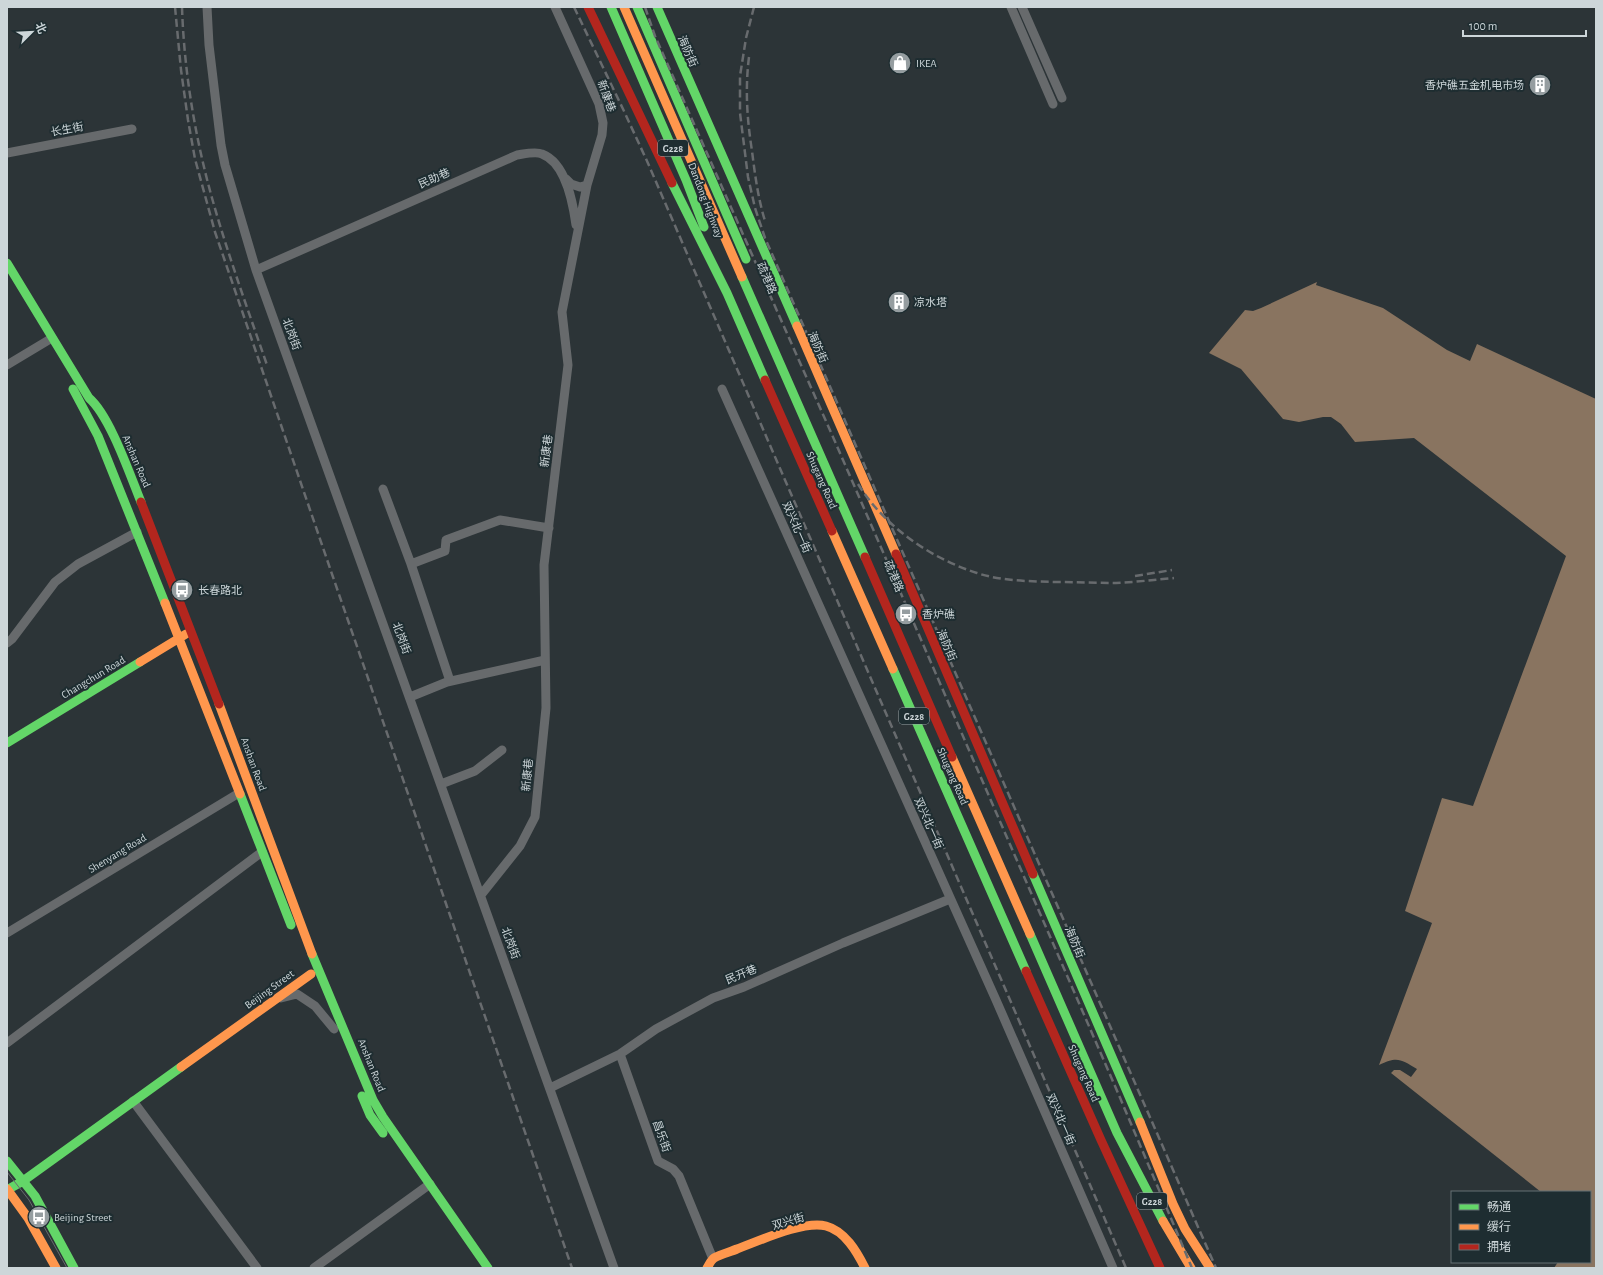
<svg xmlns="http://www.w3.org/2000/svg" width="1603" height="1275" viewBox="0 0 1603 1275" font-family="'Alegreya Sans','Noto Sans SC',sans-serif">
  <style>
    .water { fill: #897460 }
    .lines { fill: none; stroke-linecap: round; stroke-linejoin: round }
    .street { stroke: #676a6c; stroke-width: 9 }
    .fast { stroke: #63d668; stroke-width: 9 }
    .slow { stroke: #ff974d; stroke-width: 9 }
    .jam { stroke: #b3261e; stroke-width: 9 }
    .tram { stroke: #686b6e; stroke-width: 1 }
    .rail { stroke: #686b6e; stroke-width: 2.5; stroke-dasharray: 8 4; stroke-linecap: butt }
    .labels { text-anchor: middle; stroke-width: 4; stroke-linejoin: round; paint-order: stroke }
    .shield { fill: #1e2d31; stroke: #98a3a7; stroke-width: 1 }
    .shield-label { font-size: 10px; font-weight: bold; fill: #cdd6d9 }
    .street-label { font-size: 11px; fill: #cdd6d9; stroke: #1e2d31 }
    .poi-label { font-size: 11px; fill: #cdd6d9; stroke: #1e2d31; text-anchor: start }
  </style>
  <rect width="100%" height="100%" fill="#2c3437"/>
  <path class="water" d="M1317 282 1316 285 1383 308 1447 350 1470 361 1477 344 1596 399V1268H1554L1558 1262H1590V1192H1541L1391 1073 1394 1070H1400L1411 1077 1417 1069C1401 1059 1397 1056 1379 1065L1432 923 1405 911 1442 798 1473 806 1566 556 1414 438 1355 442 1341 424 1331 417H1323L1299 422 1283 419 1241 369 1209 353 1245 310 1253 311 1261 308Z"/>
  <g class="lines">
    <path class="street" d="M207 7 209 45 221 145 225 165 256 270 614 1268
      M1011 7 1053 104
      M1022 7 1062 98
      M7 153 132 129
      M566 179 571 184 580 187 587 185
      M256 270 517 155C524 154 536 151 542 154 566 163 573 203 576 225
      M7 365 52 338
      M722 389 996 1000 1113 1268
      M383 489 411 564 450 681
      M411 564 445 551 446 540 500 520 549 528
      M7 643 12 639 55 582 78 564 137 532
      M410 697 447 682 545 660
      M441 784 475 771 502 750
      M481 895 520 846 535 817 546 708 544 565 568 365 562 312 587 185 602 135 603 123 599 104 555 7
      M7 933 239 793
      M281 998 297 994 315 1006 334 1029
      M7 1043 262 852
      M620 1054 658 1161 673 1169 679 1176 713 1259
      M550 1088 620 1054 656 1029 713 998 744 987 843 943 950 899
      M133 1101 257 1268
      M314 1268 430 1184"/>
    <path class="fast" d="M611 7 686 180 704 227
      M637 7 746 259
      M657 7 797 326
      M672 183 727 293 765 380
      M7 263 89 398C110 416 130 475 141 502
      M742 277 865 557
      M73 389 98 436 165 603
      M893 669 1026 971
      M7 743 140 662
      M240 794 291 925
      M1033 874 1140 1122
      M1030 934 1117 1133 1163 1221
      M312 954 373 1100 383 1117 488 1268
      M362 1096 370 1115 383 1133
      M7 1161 35 1196 74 1268
      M7 1190 23 1181 181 1067"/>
    <path class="slow" d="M624 7 742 277
      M797 326 896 554
      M832 531 893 669
      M165 603 240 794
      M140 662 186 634
      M219 704 312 954
      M952 757 1030 934
      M181 1067 311 974
      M1140 1122 1173 1204 1185 1229 1210 1268
      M7 1189 28 1218 56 1268
      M1163 1221 1191 1268
      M707 1268C709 1265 711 1260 714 1258 721 1254 730 1252 737 1249 759 1241 804 1220 826 1226 845 1231 857 1252 865 1268"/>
    <path class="jam" d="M588 7 672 183
      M765 380 832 531
      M141 502 219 704
      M896 554 1033 874
      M865 557 952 757
      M1026 971 1101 1140 1160 1268"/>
    <path class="tram" d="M7 1172 29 1200 67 1268"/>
    <path class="rail" d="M175 7 181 70 188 120 195 159 215 232 333 577 572 1268
      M182 7C184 71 195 137 212 198 228 255 248 310 267 365
      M574 7 623 109 647 161 1126 1268
      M645 7 655 36 833 437 1118 1093 1192 1268
      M754 7 746 38 740 76V113L748 177 755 208 765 238 1216 1268
      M749 57C745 89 747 119 752 151 755 175 758 198 765 221
      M858 484C885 527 930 558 977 573 1001 581 1027 581 1052 582 1074 582 1095 583 1116 583 1135 582 1154 580 1174 578
      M1135 576 1172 570"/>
  </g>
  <defs>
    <g id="shop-disc" transform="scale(1.15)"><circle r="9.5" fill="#959da0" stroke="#1e2d31"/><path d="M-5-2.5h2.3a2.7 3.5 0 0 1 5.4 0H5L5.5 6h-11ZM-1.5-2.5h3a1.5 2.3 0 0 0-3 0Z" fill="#fff"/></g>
    <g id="building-disc" transform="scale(1.15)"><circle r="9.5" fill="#959da0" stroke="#1e2d31"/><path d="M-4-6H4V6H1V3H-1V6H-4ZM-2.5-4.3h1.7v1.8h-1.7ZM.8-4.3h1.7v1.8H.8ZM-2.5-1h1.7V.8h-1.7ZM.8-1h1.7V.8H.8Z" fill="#fff"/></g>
    <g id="bus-disc" transform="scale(1.15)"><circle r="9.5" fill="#959da0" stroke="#1e2d31"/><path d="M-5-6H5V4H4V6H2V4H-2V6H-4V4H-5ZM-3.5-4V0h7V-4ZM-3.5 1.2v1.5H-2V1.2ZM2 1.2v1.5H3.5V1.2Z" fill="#fff"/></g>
  </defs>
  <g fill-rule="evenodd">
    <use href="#shop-disc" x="900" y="63"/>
    <use href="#building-disc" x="1540" y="85"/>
    <use href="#building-disc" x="899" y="302"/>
    <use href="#bus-disc" x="182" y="590"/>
    <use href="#bus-disc" x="906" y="614"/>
    <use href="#bus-disc" x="39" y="1217"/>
  </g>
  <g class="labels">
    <g class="shield">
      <rect x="658" y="140" width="30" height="16" rx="3"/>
      <rect x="899" y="708" width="30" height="16" rx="3"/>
      <rect x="1137" y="1193" width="30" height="16" rx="3"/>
    </g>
    <g class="shield-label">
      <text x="673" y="152">G228</text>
      <text x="914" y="720">G228</text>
      <text x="1152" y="1205">G228</text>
    </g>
    <g class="street-label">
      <text transform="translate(688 51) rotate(66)" y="4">海防街</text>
      <text transform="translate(607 96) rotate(70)" y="4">新康巷</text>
      <text transform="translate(67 129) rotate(-11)" y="4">长生街</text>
      <text transform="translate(434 178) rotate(-24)" y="4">民助巷</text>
      <text transform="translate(706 200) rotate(69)" y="4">Dandong Highway</text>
      <text transform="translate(767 278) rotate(67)" y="4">疏港路</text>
      <text transform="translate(292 334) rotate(70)" y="4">北岗街</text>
      <text transform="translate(818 347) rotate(66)" y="4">海防街</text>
      <text transform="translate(546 451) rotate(-83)" y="4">新康巷</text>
      <text transform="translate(137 461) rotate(67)" y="4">Anshan Road</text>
      <text transform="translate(822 480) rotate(66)" y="4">Shugang Road</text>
      <text transform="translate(797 527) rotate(66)" y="4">双兴北一街</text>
      <text transform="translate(894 576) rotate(67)" y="4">疏港路</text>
      <text transform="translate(402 638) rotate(70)" y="4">北岗街</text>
      <text transform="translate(947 645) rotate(67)" y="4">海防街</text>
      <text transform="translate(93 677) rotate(-31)" y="4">Changchun Road</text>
      <text transform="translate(254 764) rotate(70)" y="4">Anshan Road</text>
      <text transform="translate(527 775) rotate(-85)" y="4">新康巷</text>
      <text transform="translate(953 776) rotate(66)" y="4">Shugang Road</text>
      <text transform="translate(929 823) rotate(66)" y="4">双兴北一街</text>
      <text transform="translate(117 853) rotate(-31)" y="4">Shenyang Road</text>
      <text transform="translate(1075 942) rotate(67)" y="4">海防街</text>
      <text transform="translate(511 943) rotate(70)" y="4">北岗街</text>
      <text transform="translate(741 974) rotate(-22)" y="4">民开巷</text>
      <text transform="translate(269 989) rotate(-36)" y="4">Beijing Street</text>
      <text transform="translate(372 1065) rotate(68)" y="4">Anshan Road</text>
      <text transform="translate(1084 1073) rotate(66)" y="4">Shugang Road</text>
      <text transform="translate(1061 1119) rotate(66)" y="4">双兴北一街</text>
      <text transform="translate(662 1136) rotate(71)" y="4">昌乐街</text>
      <text transform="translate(788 1221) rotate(-16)" y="4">双兴街</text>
    </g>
    <g class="poi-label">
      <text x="916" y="67">IKEA</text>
      <text x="1524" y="89" text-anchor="end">香炉礁五金机电市场</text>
      <text x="914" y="306">凉水塔</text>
      <text x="198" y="594">长春路北</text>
      <text x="922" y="618">香炉礁</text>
      <text x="54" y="1221">Beijing Street</text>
    </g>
  </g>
  <rect width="1603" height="1275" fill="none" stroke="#cdd6d9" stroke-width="16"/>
  <rect x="1451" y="1191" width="140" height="72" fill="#1e2d31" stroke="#647174"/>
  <rect x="1459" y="1204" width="20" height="6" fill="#63d668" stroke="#647174"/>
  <text x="1487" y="1211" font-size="12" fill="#cdd6d9">畅通</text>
  <rect x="1459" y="1224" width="20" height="6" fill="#ff974d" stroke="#647174"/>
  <text x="1487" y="1231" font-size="12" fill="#cdd6d9">缓行</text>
  <rect x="1459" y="1244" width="20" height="6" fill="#b3261e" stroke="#647174"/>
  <text x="1487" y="1251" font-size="12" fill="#cdd6d9">拥堵</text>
  <g transform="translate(32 32) rotate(66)" stroke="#1e2d31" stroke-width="3" paint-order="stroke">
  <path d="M0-3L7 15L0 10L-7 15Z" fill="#cdd6d9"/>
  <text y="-6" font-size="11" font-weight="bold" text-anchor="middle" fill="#cdd6d9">北</text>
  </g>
  <path d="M1463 30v6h123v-6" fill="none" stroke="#cdd6d9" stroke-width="2"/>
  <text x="1469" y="30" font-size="12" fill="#cdd6d9" stroke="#1e2d31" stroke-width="3" paint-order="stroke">100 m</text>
</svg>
